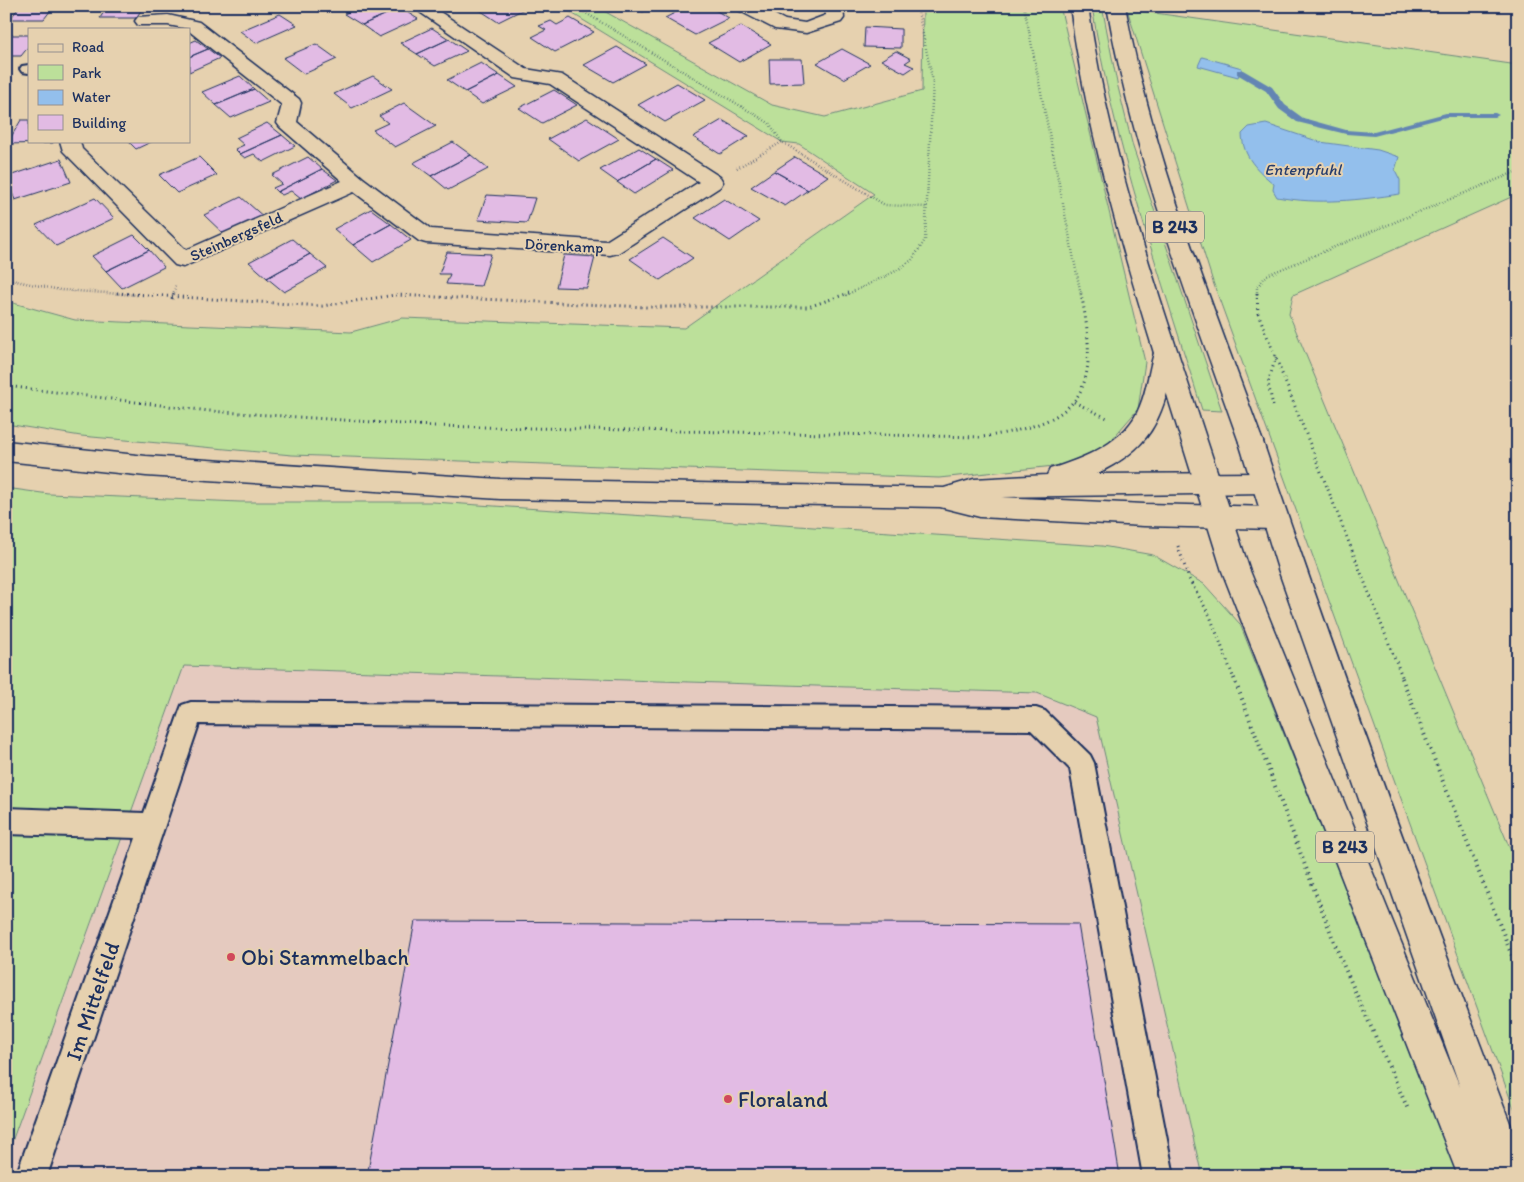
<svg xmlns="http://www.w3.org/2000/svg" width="1524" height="1182" viewBox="0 0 1524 1182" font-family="Itim,sans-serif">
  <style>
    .built { fill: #e5cabf }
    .green { fill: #bce09a; stroke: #6c887c }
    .water { fill: #93bfec; stroke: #6385b3 }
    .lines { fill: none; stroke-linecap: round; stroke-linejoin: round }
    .stream { fill: #6385b3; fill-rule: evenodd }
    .building { fill: #e2bbe4; stroke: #1b2f5e }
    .lane-casing { stroke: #1b2f5e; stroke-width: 4 }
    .street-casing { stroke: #1b2f5e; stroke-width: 3 }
    .secondary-casing { stroke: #1b2f5e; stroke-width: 3 }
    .primary-casing { stroke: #1b2f5e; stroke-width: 3 }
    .highway-casing { stroke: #1b2f5e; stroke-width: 3 }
    .path-far2 { stroke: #1b2f5e; stroke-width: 2.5; stroke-dasharray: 0.5 2.5; stroke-linecap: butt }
    .path-far1 { stroke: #1b2f5e; stroke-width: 3; stroke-dasharray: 1 4; stroke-linecap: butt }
    .path { stroke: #1b2f5e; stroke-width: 4; stroke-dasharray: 1 4.5; stroke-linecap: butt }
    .lane { fill: #e6d1af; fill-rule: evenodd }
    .street { fill: #e6d1af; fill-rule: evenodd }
    .secondary { fill: #e6d1af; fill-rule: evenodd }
    .primary { fill: #e6d1af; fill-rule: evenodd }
    .highway { fill: #e6d1af; fill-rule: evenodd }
    .poi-dot { fill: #d1495b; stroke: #e6d1af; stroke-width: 2 }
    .labels { text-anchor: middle; stroke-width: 4; stroke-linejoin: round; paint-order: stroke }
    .far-water-label { font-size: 16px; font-style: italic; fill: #273d6c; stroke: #e6d1af }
    .far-street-label { font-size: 16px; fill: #1b2f5e; stroke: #e6d1af }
    .shield { fill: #e6d1af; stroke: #586076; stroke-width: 1 }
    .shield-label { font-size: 18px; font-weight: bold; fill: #1b2f5e }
    .near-poi-label { font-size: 22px; fill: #1b2f5e; stroke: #e6d1af; text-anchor: start }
    .near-street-label { font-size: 22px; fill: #1b2f5e; stroke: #e6d1af }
  </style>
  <rect width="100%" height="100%" fill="#e6d1af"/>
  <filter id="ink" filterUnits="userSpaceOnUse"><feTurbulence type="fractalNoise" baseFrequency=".02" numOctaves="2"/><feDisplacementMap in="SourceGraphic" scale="10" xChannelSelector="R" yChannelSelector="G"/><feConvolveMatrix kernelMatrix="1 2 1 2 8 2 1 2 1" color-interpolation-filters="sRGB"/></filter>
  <g filter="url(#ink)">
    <path class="built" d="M184 666 1037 693 1096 717 1202 1176H6V1158Z"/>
    <path class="green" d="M560 6H595L772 105 825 117 922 91 923 6H1060L1145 362 1138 409 1107 445 1064 465 939 478 292 455 81 436 6 424V301L75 320 351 332 402 318 684 328 874 194 799 144 782 142Z
      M1092 6H1102L1117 83 1133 147 1222 411 1202 410C1161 277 1113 144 1092 6Z
      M1127 9 1518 65V194L1293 295 1289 314 1518 868V1120L1213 282Z
      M6 488 49 494 240 502H433L1102 546 1153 555 1204 584 1240 624 1460 1176H1202L1096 717 1037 693 184 666 6 1158Z"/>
    <path class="water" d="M1202 57 1242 68 1238 77 1198 66Z
      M1266 124 1320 142 1378 150 1399 157 1395 170 1400 180V194C1359 200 1319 205 1277 197L1273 190 1274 184C1257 170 1243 157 1242 134L1249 127Z"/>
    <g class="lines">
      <path class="stream" d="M1237 70H1243L1272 87 1285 105 1303 118 1346 130 1374 132 1446 113H1495L1499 115 1495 117H1446L1374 136 1346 134 1297 122 1279 109 1266 91 1237 74Z"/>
    </g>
    <path class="building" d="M20 6H54L44 19H10Z
      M108 6H144L136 18H100Z
      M361 6H398L400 8 362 25 344 14Z
      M523 6 526 8 498 22 475 7Z
      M632 6H655L643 12Z
      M688 6H708L729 18 695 35 665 18Z
      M400 8 418 19 379 37 362 25Z
      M280 14 297 25 256 43 240 31Z
      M570 18 594 32 555 52 532 37 546 30 539 26 551 21 557 25Z
      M741 26 771 44 739 62 708 43Z
      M865 27 901 29V48L864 47Z
      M432 28 449 39 417 54 400 43Z
      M6 35H29V46L21 56H6Z
      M449 39 467 51 435 66 417 54Z
      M196 40 208 49 189 57V43Z
      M316 44 337 59 304 74 283 58Z
      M617 47 646 64 613 82 584 65Z
      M208 49 220 58 189 72V57Z
      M842 49 870 64 844 79 817 63Z
      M896 51 911 59 905 63 914 67 905 73 881 60Z
      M769 59H802L804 83 770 84Z
      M481 63 499 75 465 92 447 80Z
      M499 75 517 87 482 104 465 92Z
      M240 76 254 89 216 105 202 92Z
      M373 76 392 89 352 108 334 94Z
      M677 83 705 100 665 122 638 105Z
      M254 89 269 102 231 118 216 105Z
      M554 90 577 105 542 123 519 108Z
      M404 103 436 126 395 147 373 130 388 123 379 116Z
      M587 118 619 139 579 161 548 139Z
      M21 120H29V141H54L53 143 7 144Z
      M722 120 749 136 720 154 693 137Z
      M267 123 282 135 240 154 235 149 244 145 236 138Z
      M282 135 295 146 263 162 254 154 245 158 240 154Z
      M128 141H153L136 149Z
      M453 142 471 155 431 176 413 163Z
      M639 148 656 159 617 182 600 170Z
      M471 155 488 169 448 190 431 176Z
      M199 157 217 175 177 193 159 175Z
      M308 157 322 169 277 192 273 188 282 184 272 175Z
      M795 157 828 176 808 190 774 171Z
      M61 159 71 182 15 200 6 177Z
      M656 159 673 170 634 194 617 182Z
      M322 169 337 180 301 199 291 191 282 195 277 192Z
      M774 171 808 190 785 206 751 187Z
      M487 195 535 198 527 223 478 220Z
      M241 197 265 218 227 237 204 215Z
      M95 198 114 218 56 246 36 225Z
      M724 199 759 221 730 241 695 218Z
      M371 209 391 224 353 245 334 229Z
      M391 224 411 240 373 262 353 245Z
      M134 235 149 250 106 271 92 256Z
      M663 238 693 258 660 280 630 259Z
      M292 239 310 254 267 278 249 262Z
      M149 250 164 267 122 288 106 271Z
      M447 252 491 254 481 286 446 284 450 274H439Z
      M310 254 327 268 284 292 267 278Z
      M564 255 595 257 587 288 556 287Z
      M415 921 1078 924 1120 1176H367Z"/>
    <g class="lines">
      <g class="lane-casing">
        <path id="lane" d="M29 65V73L22 72 20 69 22 66Z
          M191 702 1036 708 1045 711 1090 755 1094 763 1174 1176H1143L1070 769 1031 730 199 724 47 1176H16L136 838 6 834V808L144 813 179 713 182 705Z"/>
      </g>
      <g class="street-casing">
        <path id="street" d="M411 6H431L526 69 562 75 720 177 723 182 720 187 618 253 610 255 426 243 419 241 354 192 183 267 175 265 63 151 60 141H80L82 149 186 250 342 181 280 127 277 123 282 105 189 31V29L168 25H138L135 21 138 17 168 15 199 22 299 99 301 103 297 122 363 178 431 229 606 241 699 182 550 84 515 78Z
          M736 6H758L785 20 805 23 826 15 825 6H843L844 18 841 22 806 33 775 29 738 10Z"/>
      </g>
      <g class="secondary-casing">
        <path id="secondary" d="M1166 345 1174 347 1178 353C1161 414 1159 444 1096 474L1264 473 1273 476 1277 483 1273 490 1264 493 1001 497 1144 504 1275 507 1284 510 1288 518 1284 526 1275 529 1144 526 980 517 940 507 500 499 146 476 6 461V441L146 456 500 479 944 488 974 479 1047 475 1050 469C1084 458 1126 443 1140 406 1147 389 1149 370 1154 353L1158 347Z"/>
      </g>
      <g class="primary-casing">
        <path id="primary" d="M1166 345 1174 347 1178 353 1250 571 1460 1087 1278 569 1239 442 1242 435 1251 432 1260 435 1263 442C1342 678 1429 911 1518 1144V1176H1458L1222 571 1154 353 1158 347Z"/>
      </g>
      <g class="highway-casing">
        <path id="highway" d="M1070 6H1088C1105 125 1140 239 1178 353L1174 359 1166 361 1158 359 1154 353C1119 239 1086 125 1070 6Z
          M1107 6H1125C1153 157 1210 298 1263 442L1260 449 1251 452 1242 449 1239 442C1188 298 1133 157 1107 6Z"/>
      </g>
      <path class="path-far2" d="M574 6 769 123 782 142 885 205 926 207
        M1024 6 1081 295
        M737 168 782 142
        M6 279 60 290 138 295
        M173 295 176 285
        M846 295 896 271 912 260 925 240 933 82 917 6
        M1257 295V287L1267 275 1518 171"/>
      <path class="path-far1" d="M117 293 322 306 395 295 646 307H808L849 293
        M1257 293 1258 313 1403 679
        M172 299 174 293
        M6 386 209 411 432 426 982 437C1084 422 1101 392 1081 293
        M1074 402 1107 418
        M1273 406 1268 383 1276 357
        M1178 546 1189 579 1210 616 1234 679"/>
      <path class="path" d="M1234 678 1341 960 1408 1109
        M1402 678 1518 971"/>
      <use href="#lane" class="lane"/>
      <use href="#street" class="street"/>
      <use href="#secondary" class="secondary"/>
      <use href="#primary" class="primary"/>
      <use href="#highway" class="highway"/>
    </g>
  </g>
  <g class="poi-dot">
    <circle cx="231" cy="957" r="5"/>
    <circle cx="728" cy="1099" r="5"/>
  </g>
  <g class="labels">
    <g class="far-water-label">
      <text x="1303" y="175">Entenpfuhl</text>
    </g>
    <g class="far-street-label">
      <text transform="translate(236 236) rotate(-24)" y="6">Steinbergsfeld</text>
      <text transform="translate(564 245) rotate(3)" y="6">Dörenkamp</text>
    </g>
    <g class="shield">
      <rect x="1146" y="211.5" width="58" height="31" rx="4"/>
      <rect x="1316" y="831.5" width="58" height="31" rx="4"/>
    </g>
    <g class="shield-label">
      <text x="1175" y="233">B 243</text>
      <text x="1345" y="853">B 243</text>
    </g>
    <g class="near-poi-label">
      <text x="241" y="965">Obi Stammelbach</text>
      <text x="738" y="1107">Floraland</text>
    </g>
    <g class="near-street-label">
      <text transform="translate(92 1001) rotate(-71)" y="8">Im Mittelfeld</text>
    </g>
  </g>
  <rect width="1524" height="1182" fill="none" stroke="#e6d1af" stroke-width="25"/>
  <rect x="12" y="12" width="1499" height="1157" fill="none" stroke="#1b2f5e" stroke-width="2" filter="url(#ink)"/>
  <rect x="28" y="28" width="162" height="115" fill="#e6d1af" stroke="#95908f"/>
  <rect x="38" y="44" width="25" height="8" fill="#e6d1af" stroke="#95908f"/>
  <text x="72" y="52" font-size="15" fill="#1b2f5e">Road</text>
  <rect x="38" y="65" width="25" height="15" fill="#bce09a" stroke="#95908f"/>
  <text x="72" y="78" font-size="15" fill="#1b2f5e">Park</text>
  <rect x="38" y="90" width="25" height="15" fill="#93bfec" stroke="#95908f"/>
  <text x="72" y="102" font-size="15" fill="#1b2f5e">Water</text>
  <rect x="38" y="115" width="25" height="15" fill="#e2bbe4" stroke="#95908f"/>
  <text x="72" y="128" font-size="15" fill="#1b2f5e">Building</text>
</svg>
